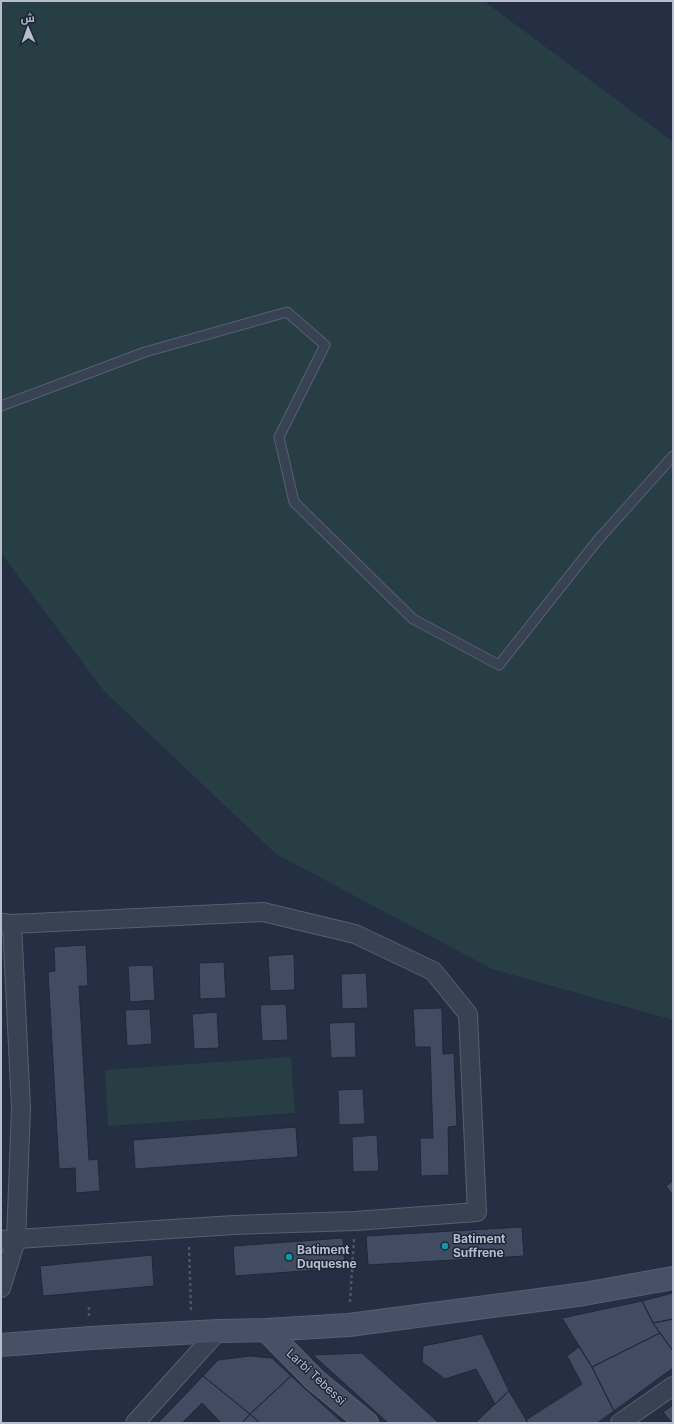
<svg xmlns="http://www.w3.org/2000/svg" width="674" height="1424" viewBox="0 0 674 1424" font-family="Inter,Cairo,sans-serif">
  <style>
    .green { fill: #273e44 }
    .building { fill: #414c63; stroke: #20283a }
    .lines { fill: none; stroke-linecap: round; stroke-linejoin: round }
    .lane-casing { stroke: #575f70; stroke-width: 11 }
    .street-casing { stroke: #575f70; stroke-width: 20 }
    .secondary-casing { stroke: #575f70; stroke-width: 24 }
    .path { stroke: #455b61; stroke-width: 2.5; stroke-dasharray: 3 3; stroke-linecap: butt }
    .lane { stroke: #394253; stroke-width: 9 }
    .street { stroke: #394253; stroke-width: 18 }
    .secondary { stroke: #475066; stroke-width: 22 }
    .culture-dot { fill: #0f9aa8; stroke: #1e2638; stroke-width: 1.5 }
    .labels { text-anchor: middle; stroke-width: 3; stroke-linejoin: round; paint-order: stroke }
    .poi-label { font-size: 12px; font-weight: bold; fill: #b6bdcd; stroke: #1e2638; text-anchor: start }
    .street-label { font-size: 12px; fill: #b6bdcd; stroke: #1e2638 }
  </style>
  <rect width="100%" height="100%" fill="#252f43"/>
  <path class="green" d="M1 1H484L673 142V1020L492 969 276 854 104 691 1 553Z
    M291 1057 295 1113 108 1126 105 1070Z"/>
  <path class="building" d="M86 945 88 986H79L89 1160 98 1159 100 1191 76 1193 75 1168 59 1169 48 972 55 971 54 947Z
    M294 954 295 990 270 991 268 956Z
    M224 962 226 998 200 999 199 963Z
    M153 965 155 1000 130 1002 128 966Z
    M366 973 368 1008 342 1009 341 974Z
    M286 1004 288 1040 262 1041 260 1005Z
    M442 1008 443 1054 454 1053 457 1126 448 1127 449 1175 421 1176 420 1138H433L430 1047H415L413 1009Z
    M150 1009 152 1044 127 1046 125 1010Z
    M217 1012 219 1048 194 1049 192 1014Z
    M355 1022 356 1057 331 1058 329 1023Z
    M363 1089 365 1124 339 1125 338 1090Z
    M296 1127 298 1157 135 1169 133 1140Z
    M377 1135 379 1171 353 1172 352 1137Z
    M673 1181V1195L666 1186Z
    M522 1227 524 1256 368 1265 366 1236Z
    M343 1238 345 1268 235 1276 233 1246Z
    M152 1255 154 1286 43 1296 40 1266Z
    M673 1293V1319L653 1323 642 1301Z
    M642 1301 653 1323 660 1333 592 1367 562 1318Z
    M673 1319V1351L653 1323Z
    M660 1333 673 1351V1368L614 1411 592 1367Z
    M482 1334 509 1391 495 1404 476 1369 445 1379 422 1362 423 1346Z
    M579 1347 592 1367 614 1411 597 1423H528L526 1420 582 1384 567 1356Z
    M362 1353 439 1423H388L313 1355Z
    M250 1356 272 1358 291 1376 250 1414 203 1376 218 1360Z
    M203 1376 250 1414 242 1423H221L202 1403 182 1423H158Z
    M291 1376 343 1423H260L250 1414Z
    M509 1391 528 1423H475L495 1404Z
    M673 1405V1423H672L663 1412Z
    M250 1414 260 1423H242Z"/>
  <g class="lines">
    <g class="lane-casing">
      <path id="lane" d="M1 406 145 352 287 312 325 345 279 437 294 502 413 619 499 665 597 541 673 456"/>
    </g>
    <g class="street-casing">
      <path id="street" d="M1 1240 234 1225 355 1221 477 1212 468 1014 433 971 355 934 263 912 12 924
        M1 1288 16 1240 21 1108 12 924 2 923
        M135 1423 218 1331
        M620 1423 673 1386"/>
    </g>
    <g class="secondary-casing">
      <path id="secondary" d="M266 1330 315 1380 367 1423
        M1 1345 90 1338 218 1331 266 1330 349 1325 584 1294 673 1278"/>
    </g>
    <path class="path" d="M189 1247 191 1310
      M350 1302 354 1239
      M89 1307V1318"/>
    <use href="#lane" class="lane"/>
    <use href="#street" class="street"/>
    <use href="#secondary" class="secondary"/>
  </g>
  <g class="culture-dot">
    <circle cx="445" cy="1246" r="4"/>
    <circle cx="289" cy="1257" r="4"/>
  </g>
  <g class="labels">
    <g class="poi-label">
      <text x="453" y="1243">Batiment<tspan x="453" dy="14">Suffrene</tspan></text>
      <text x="297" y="1254">Batiment<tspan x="297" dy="14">Duquesne</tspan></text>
    </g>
    <g class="street-label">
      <text transform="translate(316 1377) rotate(43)" y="4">Larbi Tebessi</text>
    </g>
  </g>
  <rect width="674" height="1424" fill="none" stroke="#b6bdcd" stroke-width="4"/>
  <g transform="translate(28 28) rotate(358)" stroke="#1e2638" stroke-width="3" paint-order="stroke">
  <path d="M0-3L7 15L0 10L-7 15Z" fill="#b6bdcd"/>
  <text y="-6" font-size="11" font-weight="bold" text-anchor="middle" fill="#b6bdcd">ش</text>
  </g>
</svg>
